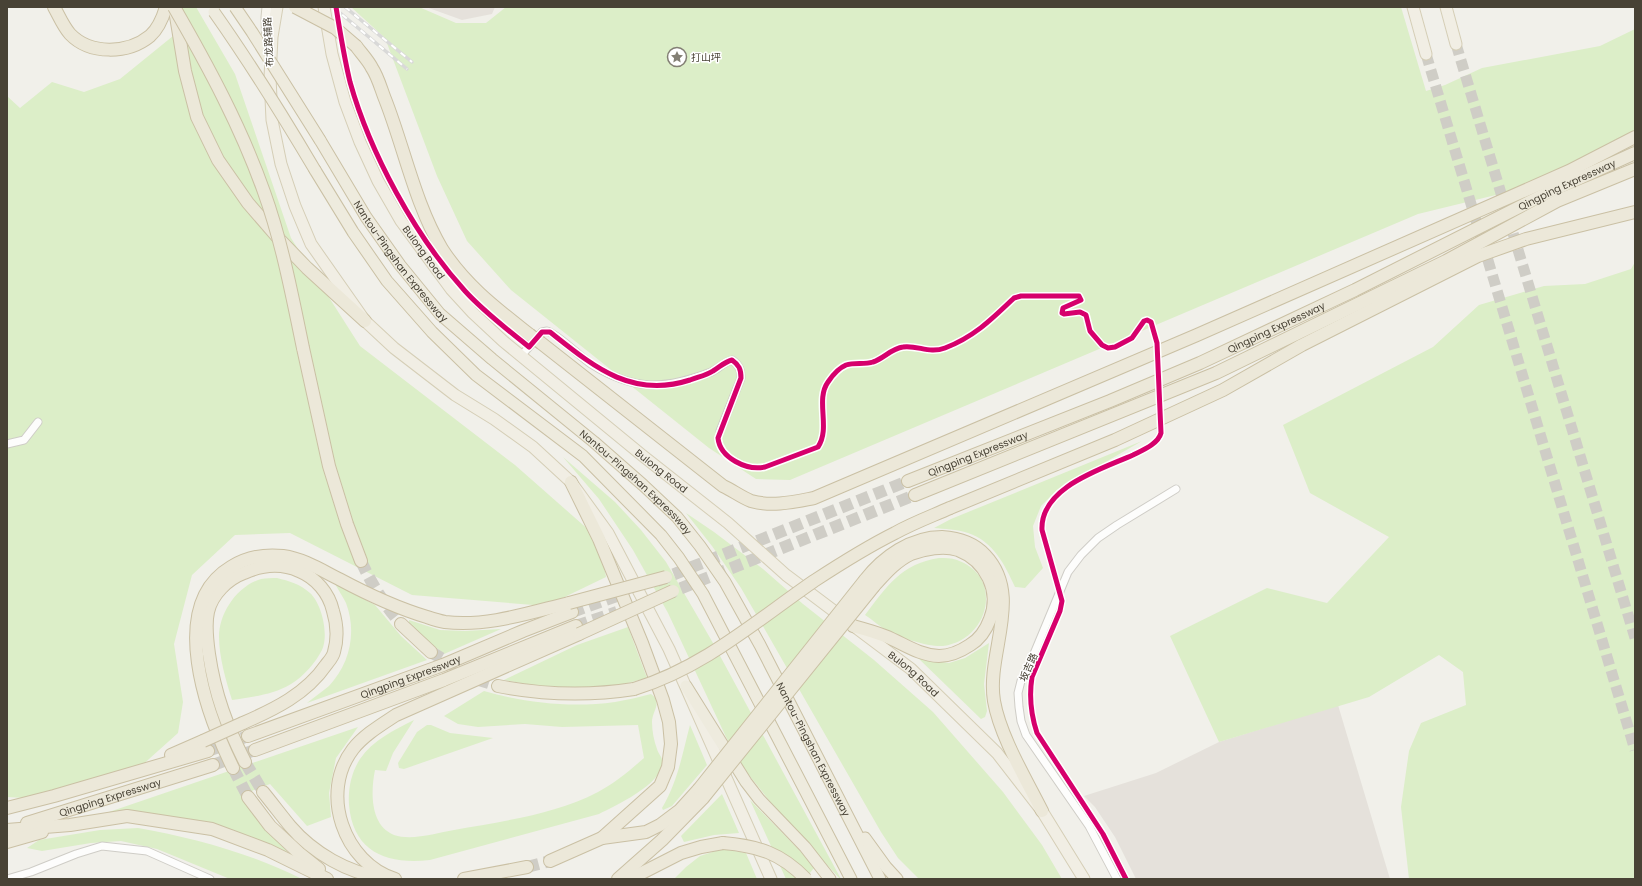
<svg xmlns="http://www.w3.org/2000/svg" width="1642" height="886" viewBox="0 0 1642 886" font-family="Poppins,'Noto Sans SC',sans-serif">
  <style>
    .industrial { fill: #e5e1db }
    .green { fill: #dceec8 }
    .lines { fill: none; stroke-linecap: round; stroke-linejoin: round }
    .primary-tunnel { stroke: #cfcdc6; stroke-width: 11; stroke-dasharray: 11 5.5; stroke-linecap: butt }
    .motorway-tunnel { stroke: #cfcdc6; stroke-width: 12; stroke-dasharray: 12 6; stroke-linecap: butt }
    .minor-casing { stroke: #cfcdc7; stroke-width: 9 }
    .secondary-casing { stroke: #d1cec0; stroke-width: 11 }
    .primary-casing { stroke: #d5ceb6; stroke-width: 13 }
    .trunk-casing { stroke: #cac0a4; stroke-width: 13 }
    .motorway-casing { stroke: #cac0a4; stroke-width: 14 }
    .minor { stroke: #fdfdfc; stroke-width: 7 }
    .secondary { stroke: #f7f5ee; stroke-width: 9 }
    .primary { stroke: #f1eee4; stroke-width: 11 }
    .trunk { stroke: #eeebde; stroke-width: 11 }
    .motorway { stroke: #ece8d9; stroke-width: 12 }
    .rail-casing { stroke: #d9d9d8; stroke-width: 3.5 }
    .rail { stroke: #fff; stroke-width: 2; stroke-dasharray: 6; stroke-linecap: butt }
    .trunk-bridge-casing { stroke: #cac0a4; stroke-width: 13; stroke-linecap: butt }
    .motorway-bridge-casing { stroke: #cac0a4; stroke-width: 14; stroke-linecap: butt }
    .trunk-bridge { stroke: #eeebde; stroke-width: 11 }
    .motorway-bridge { stroke: #ece8d9; stroke-width: 12 }
    .cycleway-casing { stroke: #fff; stroke-width: 8 }
    .cycleway { stroke: #d6006c; stroke-width: 5 }
    .labels { text-anchor: middle; stroke-width: 3; stroke-linejoin: round; paint-order: stroke }
    .street-label { font-size: 10px; fill: #484235; stroke: #fff }
    .poi-label { font-size: 10px; fill: #484235; stroke: #fff; text-anchor: start }
  </style>
  <rect width="100%" height="100%" fill="#f1f0ea"/>
  <path class="industrial" d="M426 7H495L492 14 462 20Z
    M1338 705 1390 879H1136L1115 837 1095 807 1084 796 1156 773 1219 742Z"/>
  <path class="green" d="M172 7H196L235 74 291 238 360 346 515 465 599 539 606 577 546 606 412 595 290 533 235 535 192 575 174 644 183 702 178 733 139 768 25 798 7 797V96L20 108 52 82 84 92 120 79 173 36Z
    M351 7H419L456 23H486L506 7H1401L1426 91 1445 85 1482 68 1600 46 1635 29V130L1566 168 1508 192 1418 214 790 480 756 479 709 448 511 290 467 241 437 176 385 38Z
    M1635 262V879H1409L1401 807 1409 751 1421 723 1466 705 1463 672 1439 655 1369 697 1219 742 1170 636 1267 588 1327 603 1389 537 1310 493 1283 425 1433 347 1479 305 1544 286 1585 284 1631 269Z
    M1142 441 1057 490 1041 506 1033 526 1035 547 1043 568 1025 588 1015 587C1005 565 993 541 968 533 957 529 944 529 934 528L951 519Z
    M563 457 615 502 641 530 666 562 713 643 841 879H840L781 815 744 769 726 737 668 613 633 550 599 499Z
    M686 513 714 532 763 569 803 604 874 660 933 712 1003 792 1042 845 1062 879H919L898 858 881 832 741 588 712 546Z
    M939 558C945 558 951 558 957 560 1004 576 990 640 943 646 928 647 901 638 888 631 880 627 873 620 865 615 887 586 901 564 939 558Z
    M277 578C289 581 300 584 310 593 322 604 329 635 322 650 316 662 303 677 291 684 273 695 251 697 232 700 226 681 219 657 219 637 219 613 237 586 261 579 266 578 272 578 277 578Z
    M335 584 375 605 401 636 427 660 307 703C314 697 322 692 329 686 350 664 357 632 346 603 343 597 339 591 335 584Z
    M409 620 440 630 465 631 501 629 444 654 409 626Z
    M628 627 647 678C628 683 609 688 589 689 561 690 532 685 504 680L577 645Z
    M989 643 984 684 987 711 985 717 981 719 918 658 949 663 965 658Z
    M484 691C526 703 571 708 615 702 627 700 639 697 651 694 663 702 652 711 652 722 652 731 654 741 657 749 658 753 662 757 662 760 666 783 615 806 599 814L430 860C387 865 353 852 349 805 348 789 351 773 360 759 373 740 394 730 414 720L393 753 386 771 375 770C371 790 369 825 394 835 412 841 436 833 454 830 502 821 554 815 598 792 615 783 629 771 644 758L638 725 562 727 525 724 478 727 458 724 444 716Z
    M427 725H431L450 733 493 738 404 769 399 768 398 763 417 732Z
    M690 725 707 765 672 806 663 810 662 808C678 781 682 755 690 725Z
    M358 727 336 758 329 793 331 817 307 826 270 784 241 795 297 864 189 826 109 812Z
    M722 794 739 833 714 835 684 842 681 836Z
    M750 800 803 854 814 868 805 879H786Z
    M138 828C194 838 250 853 302 879H230L157 849 121 841 91 843 42 851 27 848 39 840 100 830Z
    M722 849 746 853 757 879H674L686 867 700 856Z"/>
  <g class="lines">
    <path class="primary-tunnel" d="M1456 44 1635 638
      M1426 54 1635 750"/>
    <path class="motorway-tunnel" d="M361 561C372 585 384 604 401 624
      M657 581 908 481
      M664 595 915 495
      M572 612 625 593
      M576 626 617 612
      M431 652 476 679 498 686
      M208 751 248 736
      M245 762 263 792
      M213 765 255 750
      M233 768 248 797
      M527 867 550 861"/>
    <g class="minor-casing">
      <path id="minor" d="M521 356 542 332 547 331C558 334 580 357 591 364 634 391 664 390 711 372 718 369 724 362 732 360 739 365 741 369 741 378L720 431
        M7 444 24 440 38 422
        M7 879 31 872 76 854 102 846 147 851 210 879
        M1117 879 1089 826 1026 735 1021 721 1019 707 1018 693 1021 681 1028 668 1068 572 1081 555 1098 538 1117 525 1176 489"/>
    </g>
    <g class="secondary-casing">
      <path id="secondary" d="M267 7 266 17 267 53"/>
    </g>
    <g class="primary-casing">
      <g id="primary">
        <path d="M277 7 272 37 270 77 272 120 281 164 295 206 311 244 365 321 394 348 455 395 494 419 533 447 571 482 608 533 669 649 771 879"/>
        <path id="s1" d="M324 7 332 54 345 102 360 142 378 181 401 221 451 289 473 313 503 341 643 456 728 523 786 575 911 669 997 753 1042 811 1084 879"/>
        <path d="M1413 7 1426 54"/>
        <path d="M1446 7 1456 44"/>
      </g>
    </g>
    <g class="trunk-casing">
      <g id="trunk">
        <path id="s2" d="M320 140 366 217 400 265 440 314 492 359 594 442 643 485 677 517 700 546 725 582 760 645 880 879"/>
        <path d="M315 170 353 232 387 281 432 332 476 375 583 456 661 535 679 558 703 594 851 879"/>
        <path d="M686 686 746 782 759 799 805 847 830 879"/>
        <path d="M865 838 886 867 897 879"/>
      </g>
    </g>
    <g class="motorway-casing">
      <g id="motorway">
        <path d="M54 7C59 16 63 26 70 34 90 55 128 54 150 36 158 29 163 17 166 7"/>
        <path d="M175 10 185 71 197 117 218 160 248 203 280 240 307 268 365 321"/>
        <path d="M356 46C361 53 368 60 372 68 378 77 381 89 385 99 404 147 415 204 442 249 466 286 497 309 530 335"/>
        <path d="M541 343 723 486C732 490 741 497 751 501 772 507 793 502 814 498L1197 335 1569 171 1635 137"/>
        <path d="M303 348 329 466 347 524 361 561"/>
        <path id="s3" d="M908 481 1110 401 1200 363 1355 290 1551 191 1635 153"/>
        <path d="M571 482 599 539 642 643 663 700 669 722 671 744 668 767 660 786 602 838"/>
        <path d="M915 495 1216 373 1446 261 1557 201 1635 169"/>
        <path d="M950 508 1115 440 1223 390 1302 345 1478 256 1526 239 1635 212"/>
        <path d="M865 580C883 557 911 537 942 537 958 538 974 543 985 555 1024 596 986 653 994 701 1000 736 1026 779 1042 811"/>
        <path d="M401 624 431 652"/>
        <path d="M853 626C864 629 875 632 885 636 903 643 918 655 939 656 950 656 961 651 970 645 980 639 986 630 990 619 1001 591 986 561 958 550 944 545 924 549 911 554 896 561 885 574 874 586"/>
        <path d="M498 686C544 695 589 696 634 689"/>
        <path d="M243 723C275 709 306 694 326 665 329 661 333 657 334 652 338 638 337 624 333 611 329 593 316 578 299 571 281 563 262 565 244 573 228 579 212 594 208 612 205 625 207 640 209 654 215 695 227 726 245 762"/>
        <path id="s4" d="M248 736 443 665 523 631 572 612"/>
        <path d="M255 750 444 680 576 626"/>
        <path d="M171 755 203 741"/>
        <path d="M233 768C207 715 166 606 231 567 247 557 265 554 283 556 304 559 321 570 339 579 367 594 397 608 427 617 433 619 439 621 445 622 487 627 528 613 569 603"/>
        <path d="M263 792C272 803 281 815 290 826 313 853 348 873 383 878"/>
        <path d="M248 797 270 826 299 853 319 869"/>
        <path d="M7 808 54 796 208 751"/>
        <path id="s5" d="M27 823 213 765"/>
        <path d="M7 830 70 825 127 816 212 829 268 850 327 879"/>
        <path d="M7 842 42 832"/>
        <path d="M550 861 602 838 646 832 660 825 680 810 699 789"/>
        <path d="M395 879C344 863 319 793 353 749 364 735 381 725 396 715L579 634"/>
        <path d="M464 879 527 867"/>
        <path d="M618 879 662 840 703 798"/>
        <path d="M630 879 681 853 701 847 723 843"/>
      </g>
    </g>
    <use href="#minor" class="minor"/>
    <use href="#secondary" class="secondary"/>
    <use href="#primary" class="primary"/>
    <use href="#trunk" class="trunk"/>
    <use href="#motorway" class="motorway"/>
    <g class="rail-casing">
      <path id="rail" d="M333 7 407 69
        M345 7 412 62"/>
    </g>
    <use href="#rail" class="rail"/>
    <g class="trunk-bridge-casing">
      <path id="trunk-bridge" d="M235 7 252 32 320 140
        M214 12C250 63 283 116 315 170"/>
    </g>
    <g class="motorway-bridge-casing">
      <path id="motorway-bridge" d="M174 7C208 66 241 127 264 192 282 242 292 295 303 348
        M295 7 335 28 356 46
        M530 335 541 343
        M569 603 666 577
        M579 634 673 591
        M634 689C703 668 756 621 814 581 840 564 867 547 895 533 913 523 932 516 950 508
        M203 741 243 723
        M699 789 865 580
        M703 798 874 586
        M723 843C758 846 781 853 806 879"/>
    </g>
    <use href="#trunk-bridge" class="trunk-bridge"/>
    <use href="#motorway-bridge" class="motorway-bridge"/>
    <g class="cycleway-casing">
      <path id="cycleway" d="M336 7C340 32 344 57 350 82 370 153 415 236 465 291 484 312 507 329 529 347L542 332H550C593 366 631 399 690 380 698 377 707 375 713 371 720 367 724 362 732 360 739 365 741 369 741 378L718 438C720 458 747 471 765 467L818 447C831 428 815 400 828 382 832 376 839 368 846 365 855 362 864 365 873 362 883 359 892 348 903 347 918 345 929 354 945 348 974 337 992 319 1014 298L1021 296H1079L1081 300 1063 308 1062 313 1064 314 1080 312 1086 315 1090 331 1102 345 1108 348 1115 347 1132 338 1144 321 1147 320 1151 322 1157 343 1161 433C1158 444 1143 450 1133 455 1102 469 1040 487 1042 530L1062 601 1060 611 1032 677C1029 696 1031 715 1037 733L1103 834 1126 879"/>
    </g>
    <use href="#cycleway" class="cycleway"/>
  </g>
  <defs>
    <g id="sight-ring" transform="scale(1)"><circle r="9.5" fill="#fff" stroke="#837f74" stroke-width="1.5"/><path d="M0-6L1.8-2.2L6-1.7L2.9 1.2L3.7 5.4L0 3.3L-3.7 5.4L-2.9 1.2L-6-1.7L-1.8-2.2Z" fill="#837f74"/></g>
  </defs>
  <g fill-rule="evenodd">
    <use href="#sight-ring" x="677" y="57"/>
  </g>
  <g class="labels">
    <g class="street-label">
      <text transform="translate(268 42) rotate(-93)" y="4">布龙路辅路</text>
      <text dy="4" stroke="none"><textPath href="#s3" startOffset="723">Qingping Expressway</textPath></text>
      <text dy="4" stroke="none"><textPath href="#s1" startOffset="268">Bulong Road</textPath></text>
      <text dy="4" stroke="none"><textPath href="#s2" startOffset="146">Nantou-Pingshan Expressway</textPath></text>
      <text dy="4" stroke="none"><textPath href="#s3" startOffset="399">Qingping Expressway</textPath></text>
      <text dy="4" stroke="none"><textPath href="#s3" startOffset="75">Qingping Expressway</textPath></text>
      <text dy="4" stroke="none"><textPath href="#s1" startOffset="592">Bulong Road</textPath></text>
      <text dy="4" stroke="none"><textPath href="#s2" startOffset="470">Nantou-Pingshan Expressway</textPath></text>
      <text transform="translate(1028 667) rotate(-66)" y="4">坂吉路</text>
      <text dy="4" stroke="none"><textPath href="#s1" startOffset="916">Bulong Road</textPath></text>
      <text dy="4" stroke="none"><textPath href="#s4" startOffset="173">Qingping Expressway</textPath></text>
      <text dy="4" stroke="none"><textPath href="#s2" startOffset="794">Nantou-Pingshan Expressway</textPath></text>
      <text dy="4" stroke="none"><textPath href="#s5" startOffset="87">Qingping Expressway</textPath></text>
    </g>
    <g class="poi-label">
      <text x="691" y="61">打山坪</text>
    </g>
  </g>
  <rect width="1642" height="886" fill="none" stroke="#484235" stroke-width="16"/>
</svg>
